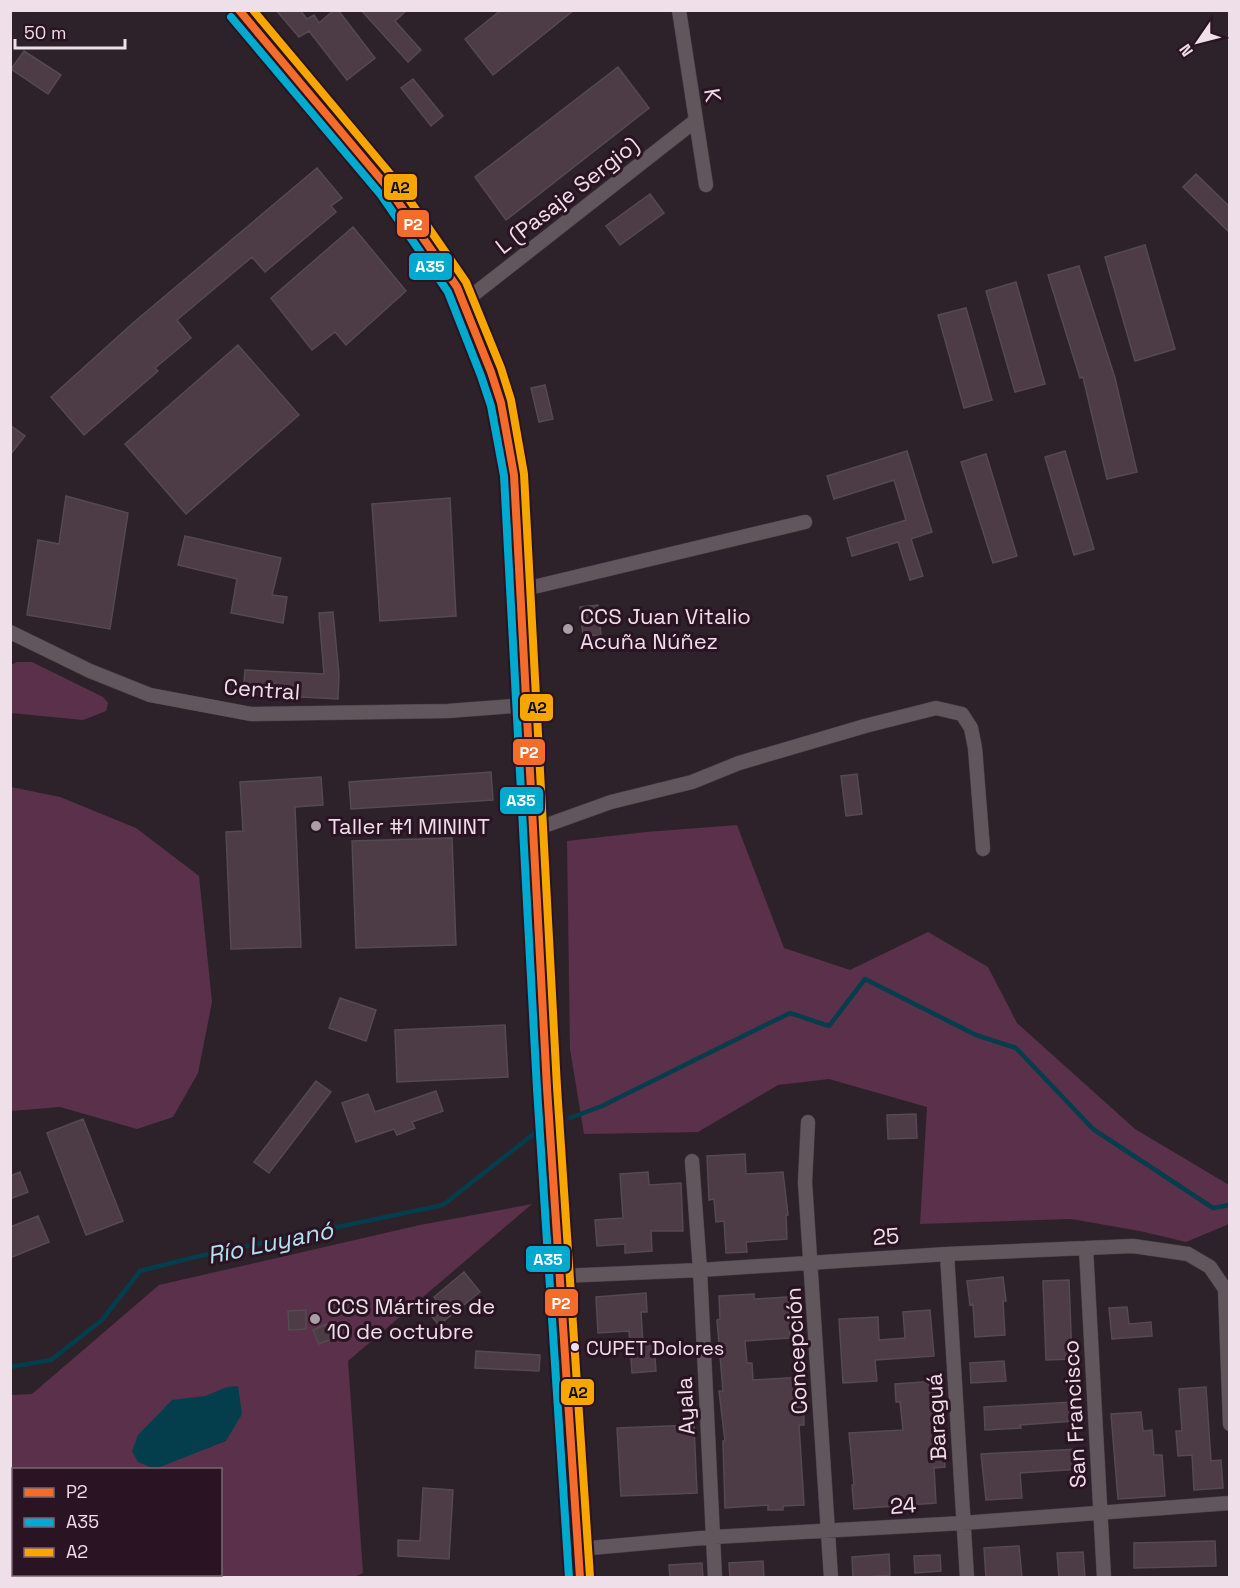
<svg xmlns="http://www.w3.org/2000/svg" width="1240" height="1588" viewBox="0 0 1240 1588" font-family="'Space Grotesk',sans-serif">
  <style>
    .green { fill: #5a304b; fill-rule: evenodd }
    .water { fill: #043e4d }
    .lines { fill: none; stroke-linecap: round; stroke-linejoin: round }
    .stream { stroke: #043e4d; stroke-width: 4.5 }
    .building { fill: #4d3b46; stroke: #554a50; stroke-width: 1.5 }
    .minor-casing { stroke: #493e46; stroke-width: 15 }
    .secondary-casing { stroke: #493e46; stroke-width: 21 }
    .minor { stroke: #61565c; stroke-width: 14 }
    .secondary { stroke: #5e5a61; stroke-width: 20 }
    .bus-1-casing { stroke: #2a1322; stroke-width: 12 }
    .bus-2-casing { stroke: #2a1322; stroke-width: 12 }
    .bus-3-casing { stroke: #2a1322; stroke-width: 12 }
    .bus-1 { stroke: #f36c2b; stroke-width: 8 }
    .bus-2 { stroke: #00a9ce; stroke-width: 8 }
    .bus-3 { stroke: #f7a600; stroke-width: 8 }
    .poi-dot { fill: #ab9da6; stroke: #2a1322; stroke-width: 2 }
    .bus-dot { fill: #efdfe8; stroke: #2a1322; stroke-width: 2 }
    .labels { text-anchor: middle; stroke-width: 6; stroke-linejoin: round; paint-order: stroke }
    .bus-label { font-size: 20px; fill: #efdfe8; stroke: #2a1322; text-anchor: start }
    .street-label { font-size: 22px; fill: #efdfe8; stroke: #2a1322 }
    .poi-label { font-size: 22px; fill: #efdfe8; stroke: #2a1322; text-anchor: start }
    .water-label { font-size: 24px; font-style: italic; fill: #b2e3f3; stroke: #2a1322 }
    .line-badge { stroke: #2a1322; stroke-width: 2 }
    .badge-label { font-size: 16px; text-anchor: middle; font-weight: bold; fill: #fff }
    .pale-badge-label { font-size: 16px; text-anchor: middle; font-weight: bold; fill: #111 }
  </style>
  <rect width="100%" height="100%" fill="#2e222a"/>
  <path class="green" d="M17 662H32L103 697 108 703 106 711 83 720 11 713V665Z
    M11 787 60 797 136 828 199 876 212 1002 198 1073 173 1117 137 1129 60 1107 11 1111Z
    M737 825 784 948 850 970 928 932 988 967 1017 1023 1135 1129 1229 1185V1224L1186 1242 1140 1231 1071 1219 920 1224 927 1107 829 1079 778 1085 698 1132 584 1134 570 1049 567 841 646 832Z
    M532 1204 348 1361 363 1573 352 1578H11V1395L32 1394 159 1285 420 1225ZM14 1470H220V1574H14Z"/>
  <path class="water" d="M238 1386 242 1414 226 1441 155 1469 138 1462 132 1451 138 1435 172 1400 205 1396 227 1387Z"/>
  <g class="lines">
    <path class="stream" d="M570 1118 602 1106 790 1013 829 1026 865 979 976 1035 1016 1048 1093 1129 1213 1208 1230 1205
      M10 1367 51 1360 102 1320 140 1271 195 1257 443 1205 540 1129"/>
  </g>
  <path class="building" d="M276 10H300L307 19 314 15 319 23 334 10H338L375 58 347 80 309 31 299 37Z
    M361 10H407L395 21 421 50 408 62Z
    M501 10H574L493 75 465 39Z
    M24 51 61 75 48 94 11 69Z
    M618 67 649 108 506 220 475 177Z
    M413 79 443 116 431 126 401 88Z
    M317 168 342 198 331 206 336 212 265 272 252 257 177 320 191 338 155 368 158 371 84 435 51 397 133 323Z
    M1196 174 1230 207V233L1183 187Z
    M650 194 664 213 620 245 606 226Z
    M353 227 406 291 346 345 335 332 312 350 271 298Z
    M1145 245 1175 349 1135 361 1105 257Z
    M1079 266 1115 378 1137 472 1107 479 1083 377 1080 378 1048 275Z
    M1016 282 1045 384 1015 392 986 291Z
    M966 308 992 400 964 408 938 315Z
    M238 345 299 415 186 514 125 444Z
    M545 385 553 419 539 422 531 388Z
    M10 425 25 436 10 455Z
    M907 451 932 532 911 539 923 576 910 580 898 542 852 556 847 538 906 520 894 480 834 499 827 476Z
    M1065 451 1094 549 1074 555 1045 457Z
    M986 454 1017 556 993 563 961 462Z
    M66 496 128 513 110 629 27 615 38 540 59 544Z
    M450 498 456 616 380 621 372 504Z
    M185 536 281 558 272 595 287 597 283 623 231 613 237 579 178 565Z
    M598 605 601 635 583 636 580 607Z
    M333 612 339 675 338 699 243 694 245 670 324 674 319 613Z
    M491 772 493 800 351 809 349 782Z
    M857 774 862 814 846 816 841 776Z
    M321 777 323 805 295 807 301 947 231 949 226 832 243 831 240 782Z
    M452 838 456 945 356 948 352 841Z
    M340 998 376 1010 366 1041 329 1028Z
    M505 1025 508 1077 397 1082 395 1030Z
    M316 1081 331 1092 269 1173 254 1162Z
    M436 1091 443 1111 412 1122 415 1128 397 1135 394 1129 356 1142 342 1103 368 1094 375 1112Z
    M916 1114 917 1138 888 1139 887 1115Z
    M83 1119 123 1221 86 1235 47 1133Z
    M745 1154 746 1174 783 1172 788 1215H786L787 1239 746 1242 747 1252 726 1253 724 1221 716 1222 714 1199 709 1200 707 1156Z
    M20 1172 28 1192 10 1199V1176Z
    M648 1172 649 1185 681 1183 683 1231H651L652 1251 625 1253V1244L597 1246 595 1220 623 1218 620 1174Z
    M38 1216 49 1242 10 1258V1227Z
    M464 1272 480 1292 439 1325 427 1311 438 1302 434 1297Z
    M1003 1277 1006 1301H1003L1005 1335 975 1337 973 1304 970 1305 967 1281Z
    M1069 1280 1072 1359 1046 1360 1043 1281Z
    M646 1293 647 1312H641L643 1343 654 1342 656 1371 632 1373 629 1331 598 1333 596 1297Z
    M754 1294V1299L788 1297 790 1338 745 1341 747 1363H752L753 1380 803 1377 804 1425H799L804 1505 783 1506V1510H768V1505L725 1508 723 1441H725L719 1391H723L717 1320 720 1319 719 1296Z
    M1127 1307 1129 1324 1151 1322 1152 1336 1112 1339 1109 1308Z
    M306 1310V1329L289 1330 288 1311Z
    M930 1310 934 1356 875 1360 877 1381 843 1383 839 1319 878 1317 879 1340 905 1338 903 1312Z
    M327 1324 334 1338 319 1344 313 1330Z
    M476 1351 540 1355 539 1371 475 1368Z
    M1004 1361 1006 1381 971 1383 970 1363Z
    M936 1381 945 1467 934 1468 936 1503 854 1509 852 1485H854L849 1433 903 1430 900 1402H896L895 1384Z
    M1206 1387 1211 1461 1221 1460 1223 1488 1194 1490 1192 1455 1178 1456 1176 1431H1182L1179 1389Z
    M1073 1402 1075 1421 1020 1425 1021 1428 985 1430 984 1407Z
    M1141 1412 1143 1431 1152 1430 1154 1455H1162L1165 1496 1118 1499 1111 1414Z
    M694 1425 697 1493 621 1496 617 1428Z
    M1079 1449 1080 1469 1020 1473 1022 1498 986 1500 981 1454Z
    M423 1488 453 1490 449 1559 398 1556V1540L420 1541Z
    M1215 1541 1216 1566 1134 1568V1543Z
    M1019 1546 1022 1578H986L984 1548Z
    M1083 1552 1085 1578H1059L1057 1553Z
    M889 1554 890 1575 853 1578 852 1557Z
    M940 1555 941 1571 915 1573 914 1556Z
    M763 1561 764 1578H730L729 1563Z
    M702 1563 703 1578H670L669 1565Z"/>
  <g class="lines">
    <g class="minor-casing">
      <path id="minor" d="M679 10 706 185
        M464 302 695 121
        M521 590 805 522
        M10 632 90 671 150 695 251 714 448 711 526 705
        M533 830 611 802 692 782 739 763 865 726 936 708 962 714 971 728 975 748 983 849
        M808 1122 805 1182 831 1578
        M692 1161 700 1270 715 1578
        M1086 1248 1104 1578
        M947 1254 967 1578
        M561 1276 700 1270 947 1254 1086 1248 1133 1246 1188 1254 1210 1267 1225 1289 1230 1424
        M579 1549 713 1537 963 1523 1230 1503"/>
    </g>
    <g class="secondary-casing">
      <path id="secondary" d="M239 10 389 189 426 240 457 287 491 372 501 403 514 475 547 1088 580 1578"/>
    </g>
    <use href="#minor" class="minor"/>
    <use href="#secondary" class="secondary"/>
    <g class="bus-1-casing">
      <path id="bus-1" d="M239 10 389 189 457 287 491 372 501 403 514 475 547 1088 580 1578"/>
    </g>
    <g class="bus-2-casing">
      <path id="bus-2" d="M231 17 381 195 448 292 481 376 491 406 504 476 537 1089 569 1578"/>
    </g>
    <g class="bus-3-casing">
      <path id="bus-3" d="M253 10 397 182 466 282 501 368 511 400 524 474 557 1087 590 1577"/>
    </g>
    <use href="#bus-1" class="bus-1"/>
    <use href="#bus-2" class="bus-2"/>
    <use href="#bus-3" class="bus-3"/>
  </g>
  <g class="poi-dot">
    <circle cx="568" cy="629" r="6"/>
    <circle cx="316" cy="826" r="6"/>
    <circle cx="315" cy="1319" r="6"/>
  </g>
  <circle class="bus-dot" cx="575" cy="1347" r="5"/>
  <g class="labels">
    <g class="bus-label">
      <text x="586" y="1355">CUPET Dolores</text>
    </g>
    <g class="street-label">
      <text transform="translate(713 95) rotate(81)" y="8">K</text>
      <text transform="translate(567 195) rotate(-38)" y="8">L (Pasaje Sergio)</text>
      <text transform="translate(262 689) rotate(4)" y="8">Central</text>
      <text transform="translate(886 1236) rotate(-4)" y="8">25</text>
      <text transform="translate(796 1351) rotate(-93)" y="8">Concepción</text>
      <text transform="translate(685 1406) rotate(-93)" y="8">Ayala</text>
      <text transform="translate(1074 1414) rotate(-93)" y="8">San Francisco</text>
      <text transform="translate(936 1417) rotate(-93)" y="8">Baraguá</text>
      <text transform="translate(903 1505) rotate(-4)" y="8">24</text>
    </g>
    <g class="poi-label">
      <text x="580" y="624">CCS Juan Vitalio<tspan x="580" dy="25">Acuña Núñez</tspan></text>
      <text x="328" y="834">Taller #1 MININT</text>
      <text x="327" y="1314">CCS Mártires de<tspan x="327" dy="25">10 de octubre</tspan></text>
    </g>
    <g class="water-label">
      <text transform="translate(270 1243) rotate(-12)" y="8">Río Luyanó</text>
    </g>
  </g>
  <g class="line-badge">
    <rect x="383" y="173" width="35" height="28" rx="6" fill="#f7a600"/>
    <rect x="396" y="209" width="34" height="29" rx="6" fill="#f36c2b"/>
    <rect x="408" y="252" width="45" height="29" rx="6" fill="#00a9ce"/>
    <rect x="519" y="693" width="35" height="29" rx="6" fill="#f7a600"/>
    <rect x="512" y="738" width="34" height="28" rx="6" fill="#f36c2b"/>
    <rect x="499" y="786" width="45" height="29" rx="6" fill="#00a9ce"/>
    <rect x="525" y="1245" width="46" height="28" rx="6" fill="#00a9ce"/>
    <rect x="544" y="1288" width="35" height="29" rx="6" fill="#f36c2b"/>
    <rect x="560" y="1378" width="35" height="28" rx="6" fill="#f7a600"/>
  </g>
  <g class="badge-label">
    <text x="413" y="230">P2</text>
    <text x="430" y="272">A35</text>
    <text x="529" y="758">P2</text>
    <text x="521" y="806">A35</text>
    <text x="548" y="1265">A35</text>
    <text x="561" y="1309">P2</text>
  </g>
  <g class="pale-badge-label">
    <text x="400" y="193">A2</text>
    <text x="537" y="713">A2</text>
    <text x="578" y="1398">A2</text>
  </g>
  <rect width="1240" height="1588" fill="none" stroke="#efdfe8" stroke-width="24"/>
  <rect x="12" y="1468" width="210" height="108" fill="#2a1322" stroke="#796571" stroke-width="1.5"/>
  <rect x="24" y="1488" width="30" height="9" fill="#f36c2b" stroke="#796571" stroke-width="1.5"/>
  <text x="66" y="1498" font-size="18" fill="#efdfe8">P2</text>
  <rect x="24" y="1518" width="30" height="9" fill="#00a9ce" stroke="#796571" stroke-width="1.5"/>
  <text x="66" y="1528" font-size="18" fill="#efdfe8">A35</text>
  <rect x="24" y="1548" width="30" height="9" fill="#f7a600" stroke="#796571" stroke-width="1.5"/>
  <text x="66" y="1558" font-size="18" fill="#efdfe8">A2</text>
  <g transform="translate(1198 42) rotate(235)" stroke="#2a1322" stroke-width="4.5" paint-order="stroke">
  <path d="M0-4.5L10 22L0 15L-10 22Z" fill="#efdfe8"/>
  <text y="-9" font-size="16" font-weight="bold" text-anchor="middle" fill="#efdfe8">N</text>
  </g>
  <path d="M15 39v9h110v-9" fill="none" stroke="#efdfe8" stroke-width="3"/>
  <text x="24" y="39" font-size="18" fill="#efdfe8" stroke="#2a1322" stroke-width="4.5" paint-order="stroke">50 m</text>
</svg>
